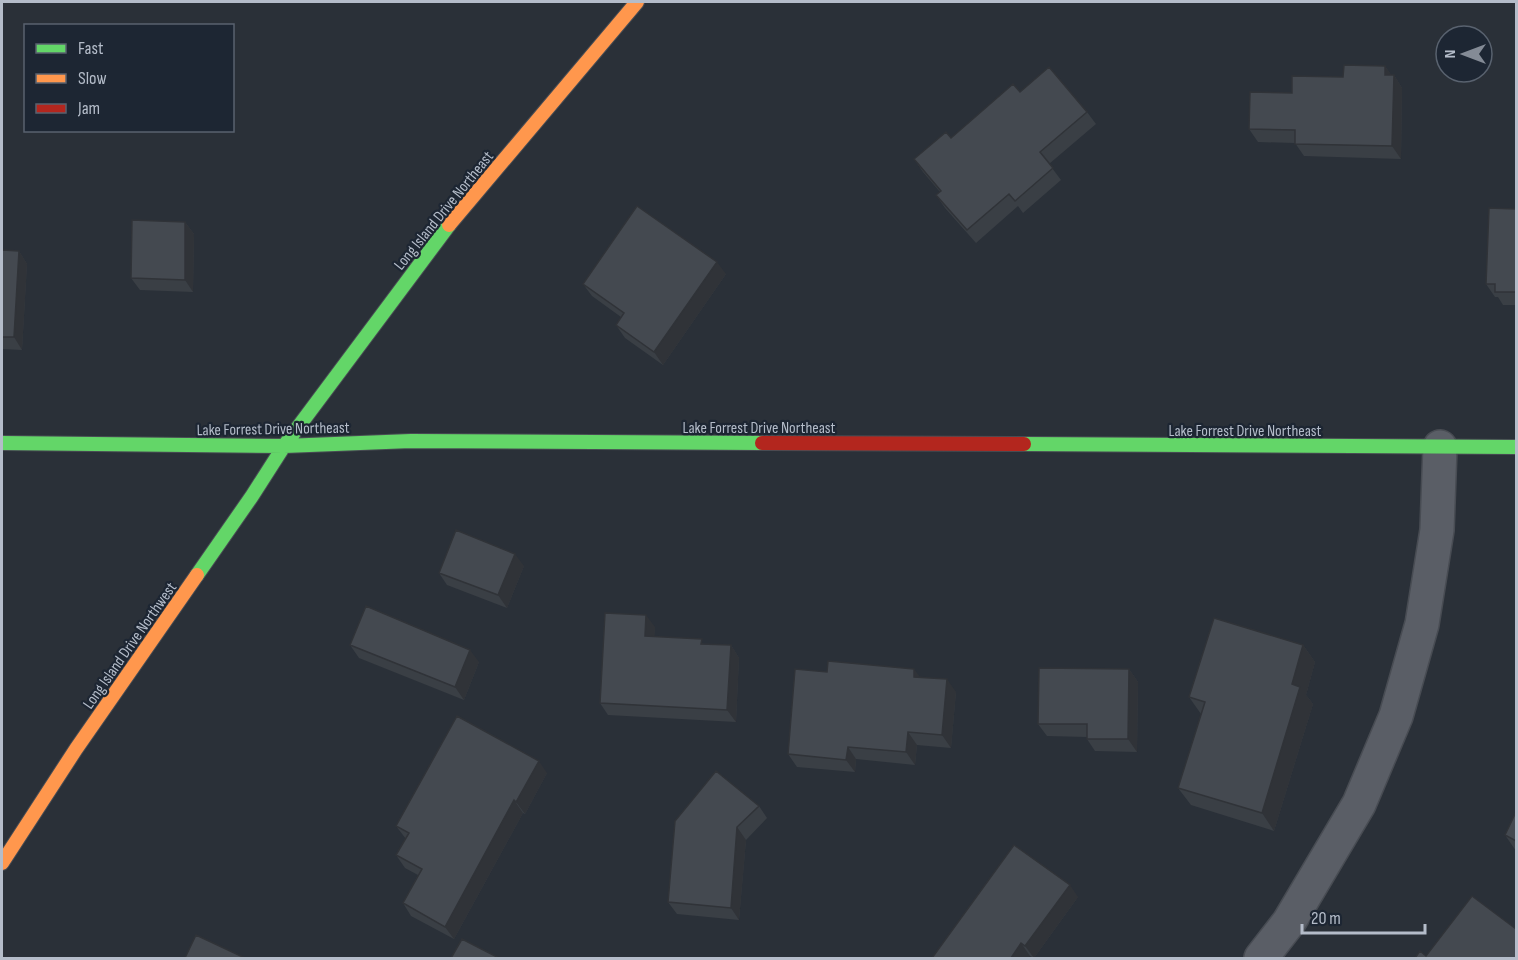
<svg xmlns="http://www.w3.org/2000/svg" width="1518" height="960" viewBox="0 0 1518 960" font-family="'Sofia Sans Condensed',sans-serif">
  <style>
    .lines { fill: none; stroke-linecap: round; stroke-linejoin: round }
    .street-casing { stroke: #484c53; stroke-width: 36 }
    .fast-casing { stroke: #484c53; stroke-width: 16 }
    .slow-casing { stroke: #484c53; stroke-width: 16 }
    .jam-casing { stroke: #484c53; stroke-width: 16 }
    .street { stroke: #5a5e66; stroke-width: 33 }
    .fast { stroke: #63d668; stroke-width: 14 }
    .slow { stroke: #ff974d; stroke-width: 14 }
    .jam { stroke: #b3261e; stroke-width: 14 }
    .wall { fill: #3a3f45 }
    .shaded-wall { fill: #303338 }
    .building { fill: #444950; stroke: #303338; stroke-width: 1.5 }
    .labels { text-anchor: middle; stroke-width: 4.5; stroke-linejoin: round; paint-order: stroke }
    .street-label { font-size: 16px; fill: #b4bcc9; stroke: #1d2633 }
  </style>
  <rect width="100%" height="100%" fill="#2a3038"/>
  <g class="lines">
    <g class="street-casing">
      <path id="street" d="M1261 958 1289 922 1359 804 1396 716 1422 624 1437 530 1440 447"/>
    </g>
    <g class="fast-casing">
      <path id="fast" d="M2 443 284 446 411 441 762 443
        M1024 444 1516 447
        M197 575 252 496 284 446 449 225"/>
    </g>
    <g class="slow-casing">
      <path id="slow" d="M449 225 637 2
        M2 863 76 749 197 575"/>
    </g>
    <g class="jam-casing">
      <path id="jam" d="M762 443 1024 444"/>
    </g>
    <use href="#street" class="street"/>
    <use href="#fast" class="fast"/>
    <use href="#slow" class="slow"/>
    <use href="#jam" class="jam"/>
  </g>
  <path class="wall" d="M1385 66 1391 75H1394L1402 88 1401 159 1304 156 1295 143 1258 142 1249 129 1292 93 1343 77Z
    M1020 92 1087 112 1096 124 1049 164 1061 180 1023 213 1018 206 976 243 945 208 936 195 940 192 923 172 914 159 951 138Z
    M1516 209V305H1503L1498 297H1495L1486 284Z
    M185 222 194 234 193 292 140 290 131 278Z
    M2 250 19 251 27 264 22 350 2 349Z
    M726 274 663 365 625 338 616 325 621 317 592 296 583 284Z
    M524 566 507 608 447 585 439 573Z
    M655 627 654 637 705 644 731 645 739 658 736 722 608 715 600 703Z
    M350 645 479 662 464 700 359 658Z
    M1303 645 1315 662 1306 695 1313 704 1274 831 1191 805 1178 788 1201 714 1189 697Z
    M1129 669 1138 682 1137 752 1095 751 1087 739V737L1047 736 1038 724Z
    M920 677 956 692 951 748 917 745 915 765 856 759 855 772 797 767 788 754Z
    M547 773 525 814 523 813 454 939 411 916 403 903 418 875 405 868 396 855 406 839 396 826Z
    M759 806 767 818 746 840 739 920 677 914 668 902 675 821Z
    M1516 812V851L1505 835Z
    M1078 897 1034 958 1030 956 932 958Z"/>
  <path class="shaded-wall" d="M1385 66 1394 79V75L1402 88 1401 159 1392 146 1385 75Z
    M185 222 194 234 193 292 185 280Z
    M19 251 27 264 22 350 14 337Z
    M717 262 726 274 663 365 654 352Z
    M515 554 524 566 507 608 498 595Z
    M646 615 655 627 654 649 645 636Z
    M731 645 739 658 736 722 727 710Z
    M1303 645 1315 662 1306 695 1313 704 1274 831 1262 813 1292 684Z
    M470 650 479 662 464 700 455 687Z
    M914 669 923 681 914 677Z
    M1129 669 1138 682 1137 752 1128 739Z
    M947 679 956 692 951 748 942 735Z
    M908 732 917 745 915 765 906 752Z
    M848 747 856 759 855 772 846 760Z
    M539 761 547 773 525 814 516 802Z
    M514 800 523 813 454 939 445 927Z
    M737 827 746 840 739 920 731 908Z
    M1070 885 1078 897 1034 958 1025 946Z
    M1021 943 1030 956 1028 958H1011Z"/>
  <path class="building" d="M1344 65 1385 66V75H1394L1392 146 1295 144V130L1249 129 1250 92 1292 93V76L1343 77Z
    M1049 67 1087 112 1040 152 1053 168 1015 201 1009 194 967 230 936 195 941 191 914 159 946 132 951 138 1013 84 1020 92Z
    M637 206 717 262 654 352 616 325 624 313 583 284Z
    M1489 208 1516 209V292H1495V284H1486Z
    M132 220 185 222V280L131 278Z
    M2 250 19 251 14 337H2Z
    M456 530 515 554 498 595 439 573Z
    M366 606 470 650 455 687 350 645Z
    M605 613 646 615 645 636 702 639 701 644 731 645 727 710 600 703Z
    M1214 618 1303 645 1292 684 1300 687 1262 813 1178 788 1205 702 1189 697Z
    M828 661 914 669V677L947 679 942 735 908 732 906 752 848 747 846 760 788 754 795 669 827 672Z
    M1039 668 1129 669 1128 739H1087V724H1038Z
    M457 716 539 761 516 802 514 800 445 927 403 903 422 869 396 855 409 833 396 826Z
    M716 771 759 806 737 827 731 908 668 902 675 821Z
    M1516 812V841L1505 835Z
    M1014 845 1070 885 1025 946 1021 943 1011 958H932Z
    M1472 896 1516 929V958H1415L1420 951 1426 956Z
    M196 935 245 958H185Z
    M462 939 499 958H451Z"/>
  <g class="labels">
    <g class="street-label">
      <text transform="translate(443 210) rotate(-51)" y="6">Long Island Drive Northeast</text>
      <text x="759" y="433">Lake Forrest Drive Northeast</text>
      <text transform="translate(273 428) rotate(-1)" y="6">Lake Forrest Drive Northeast</text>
      <text x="1245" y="436">Lake Forrest Drive Northeast</text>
      <text transform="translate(129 645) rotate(-55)" y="6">Long Island Drive Northwest</text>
    </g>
  </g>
  <rect width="1518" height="960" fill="none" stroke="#b4bcc9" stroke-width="6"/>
  <rect x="24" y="24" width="210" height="108" fill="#1d2633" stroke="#59626f" stroke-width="1.5"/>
  <rect x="36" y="44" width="30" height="9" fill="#63d668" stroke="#59626f" stroke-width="1.5"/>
  <text x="78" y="54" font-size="18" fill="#b4bcc9">Fast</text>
  <rect x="36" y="74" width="30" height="9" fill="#ff974d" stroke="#59626f" stroke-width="1.5"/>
  <text x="78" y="84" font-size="18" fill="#b4bcc9">Slow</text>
  <rect x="36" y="104" width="30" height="9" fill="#b3261e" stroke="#59626f" stroke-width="1.5"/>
  <text x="78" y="114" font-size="18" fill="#b4bcc9">Jam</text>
  <g transform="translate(1464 54) rotate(270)"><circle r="28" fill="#1d2633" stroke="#59626f" stroke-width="1.5"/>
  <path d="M0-4.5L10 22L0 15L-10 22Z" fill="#848b96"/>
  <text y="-9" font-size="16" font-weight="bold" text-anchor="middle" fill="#b4bcc9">N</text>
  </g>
  <path d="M1302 924v9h123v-9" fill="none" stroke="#b4bcc9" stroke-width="3"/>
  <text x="1311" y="924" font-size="18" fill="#b4bcc9" stroke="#1d2633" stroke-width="4.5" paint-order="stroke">20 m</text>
</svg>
